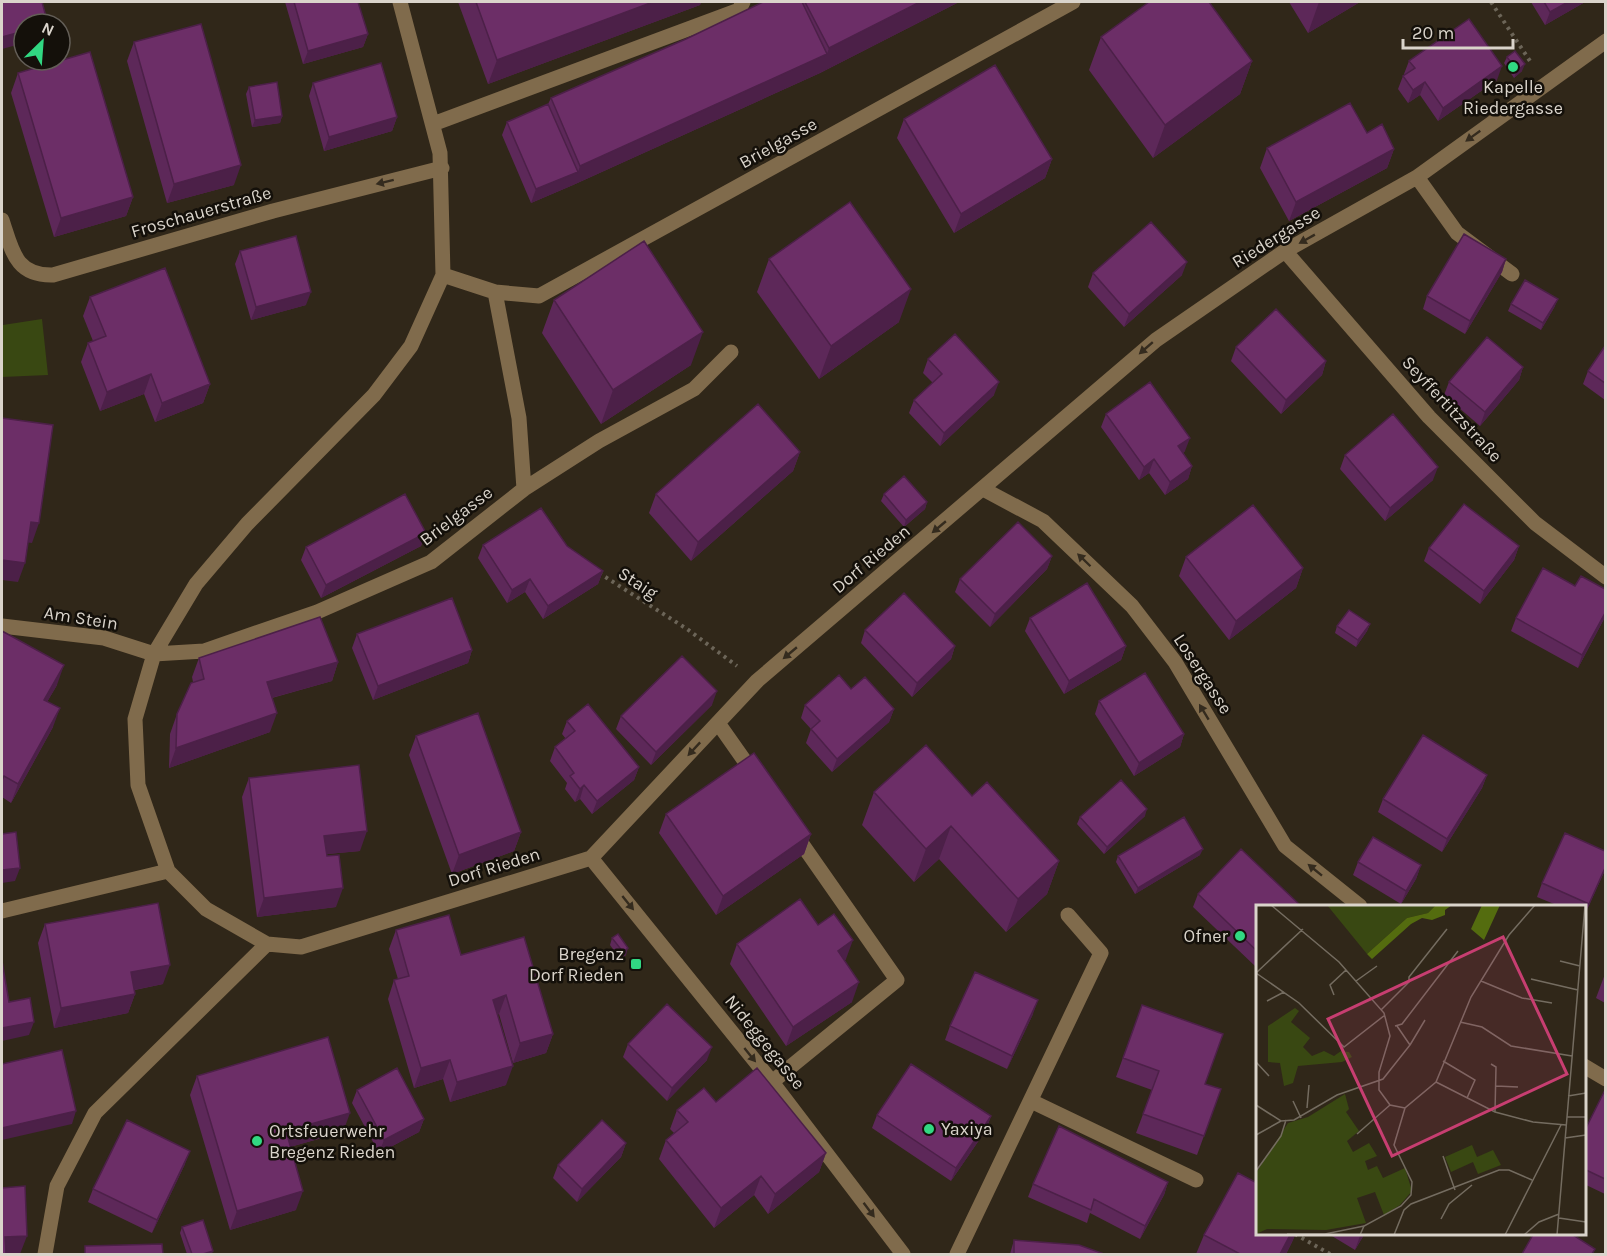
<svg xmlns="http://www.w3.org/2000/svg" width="1607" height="1256" viewBox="0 0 1607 1256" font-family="Karla,sans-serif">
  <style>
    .green { fill: #394812 }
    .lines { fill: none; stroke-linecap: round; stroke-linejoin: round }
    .path { stroke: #6c6558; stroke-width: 4; stroke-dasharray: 3 4.5; stroke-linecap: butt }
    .minor { stroke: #806b4c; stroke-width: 15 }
    .wall { fill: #5d2859 }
    .shaded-wall { fill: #4c2048 }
    .building { fill: #6c2e67; stroke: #4c2048; stroke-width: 1.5 }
    .oneway { fill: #342b1e }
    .poi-dot { fill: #31d882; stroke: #14100a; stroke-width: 2 }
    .labels { text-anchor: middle; stroke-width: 5; stroke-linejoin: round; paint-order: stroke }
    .poi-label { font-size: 18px; fill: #dad4cb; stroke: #14100a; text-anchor: end }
    .street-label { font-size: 18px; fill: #dad4cb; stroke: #14100a }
    .inset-road { fill: none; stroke: #746c60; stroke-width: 1.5 }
    .view { fill: #c73e71; fill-opacity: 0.15; stroke: #c73e71; stroke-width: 3 }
    .inset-edge { fill: none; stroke: #dad4cb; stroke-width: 3 }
  </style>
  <rect width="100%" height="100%" fill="#302719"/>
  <path class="green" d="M42 319 48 375 2 377V322L3 325Z"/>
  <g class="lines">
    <path class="path" d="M1491 2 1532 64
      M599 573 687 629 737 666
      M1295 1234 1330 1254"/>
    <path class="minor" d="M400 2 440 153 443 275 411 346 374 395 247 524 196 584 154 654 135 719 138 785 168 871 206 909 267 944 301 947 591 858 757 681 1156 340 1285 251 1417 177 1606 41
      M433 124 739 10 743 2
      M1417 177 1457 233 1512 274
      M2 220C12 250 15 276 53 275L273 211 442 168
      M1285 251 1429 417 1535 523 1606 577
      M443 275 495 292 539 296 1073 2
      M524 489 599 441 694 389 731 352
      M983 489 1043 521 1132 606 1175 662 1285 846 1360 906
      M2 626 104 638 154 654 204 651 317 612 431 562 524 489 519 418 495 292
      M718 723 756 777
      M591 858 772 1082 903 1254
      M2 911 168 871
      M1584 1066 1606 1079
      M772 1082 897 980 795 834
      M1031 1101 1196 1180
      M45 1254 57 1186 95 1113 267 944
      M957 1254 1101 953 1068 915"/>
  </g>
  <path class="wall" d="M285 2H358L368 34 363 47 303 64Z
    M458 2H701L700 5 488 84Z
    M763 2H959L820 73 573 185 531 203 502 135 507 122 548 104 551 98 686 39Z
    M1289 2H1360L1308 33Z
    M1531 2H1585L1545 25Z
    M1101 37 1252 61 1240 94 1153 158 1089 70Z
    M134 42 234 185 167 203 127 61Z
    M1507 57 1522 71 1514 78 1504 63Z
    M1409 61 1497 80 1438 121 1420 95 1408 103 1398 89 1403 76 1405 75 1404 74Z
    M18 73 133 197 126 216 54 237 11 93Z
    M313 83 397 117 392 131 324 151 309 96Z
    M249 87 282 116 280 123 252 127 246 94Z
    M904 119 1052 159 1045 178 954 233 897 138Z
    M1367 133 1394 149 1387 168 1289 221 1260 168 1267 148Z
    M240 251 306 305 251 320 235 264Z
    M769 259 899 322 819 379 757 292Z
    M1506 259 1502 272 1465 334 1423 309 1427 296Z
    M1093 273 1182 275 1124 327 1088 287Z
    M90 297 210 384 203 403 155 422 144 394 100 411 81 362 88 343 93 341 83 316Z
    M554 300 691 365 601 424 542 333Z
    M1511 304 1555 306 1541 330 1508 311Z
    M1605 346V400L1583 384 1588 371Z
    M1236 347 1326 361 1322 375 1281 414 1231 361Z
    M928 359 994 395 940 446 909 413 914 400 933 383 923 373Z
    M1523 367 1519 380 1480 426 1444 395 1449 382Z
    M1106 414 1185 451 1183 453 1192 466 1188 479 1165 495 1149 473 1139 480 1101 427Z
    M800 452 793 471 691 561 649 513 656 494Z
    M1345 455 1433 480 1385 521 1340 469Z
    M884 494 927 502 925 509 904 527 881 501Z
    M426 533 421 546 321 598 301 560 306 547Z
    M483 545 567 546 603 571 598 584 543 619 525 592 507 603 478 558Z
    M1519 546 1514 560 1480 604 1424 561 1429 548Z
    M1052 556 1047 569 990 627 955 592 960 579Z
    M1186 557 1303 568 1296 588 1229 640 1179 576Z
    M1605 617 1578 668 1511 631 1516 618Z
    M1030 618 1126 646 1121 660 1064 694 1025 631Z
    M1370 624 1367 631 1356 647 1335 633 1337 626Z
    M865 630 955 646 951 659 912 697 861 643Z
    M2 631 57 685 47 702 53 727 11 803 2 797Z
    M357 634 472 650 468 663 373 700 352 648Z
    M199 658 338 662 332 681 272 698 270 732 169 768 170 734 177 714 193 682 192 677Z
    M851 689 894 709 889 722 832 772 806 743 811 729 801 718 805 705Z
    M1099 701 1184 734 1180 747 1134 776 1095 714Z
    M712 705 651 765 616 729 621 716Z
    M567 721 639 767 634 780 592 814 580 799 575 802 565 789 567 783 550 761 555 747 566 739 562 734Z
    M416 736 521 832 514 851 452 874 409 755Z
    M1487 775 1482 788 1442 852 1378 812 1383 799Z
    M249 778 360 851 327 854 336 907 257 917 242 797Z
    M874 792 972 796 1059 861 1047 894 1006 932 939 859 914 882 862 825Z
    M666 814 811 834 804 854 716 915 659 833Z
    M1145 816 1104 854 1077 824 1080 817Z
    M1200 855 1135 894 1116 862 1118 856Z
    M1358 862 1421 865 1416 879 1401 904 1353 875Z
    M1605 870 1584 916V906H1559L1537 897 1542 883Z
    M1198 894 1257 906V964L1255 966 1193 907Z
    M45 924 163 984 135 990V994L128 1013 54 1028 38 943Z
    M818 925 846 959 844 961 852 1002 786 1046 730 964 737 944Z
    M396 930 461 955 553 1034 546 1053 513 1063 499 1014 497 1015 506 1085 450 1102 443 1079 414 1088 388 999 394 980 398 979 389 949Z
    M612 938 626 955 620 959 610 945Z
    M1605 974V1003L1596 998Z
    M1142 1005 1205 1084 1221 1089 1197 1155 1136 1133 1152 1090 1116 1077Z
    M1033 1014 1007 1069 945 1040 950 1026Z
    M628 1044 707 1060 667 1101 623 1057Z
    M197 1076 343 1132 290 1147 296 1210 230 1230 190 1095Z
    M357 1090 424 1119 419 1132 379 1153 352 1103Z
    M1605 1093V1194L1584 1184V1132Z
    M716 1102 826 1153 819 1172 768 1214 754 1195 714 1228 659 1159 666 1140 674 1133 670 1129 677 1110Z
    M877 1115 991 1116 986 1130 951 1181 872 1128Z
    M626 1143 621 1157 577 1202 553 1178 558 1165Z
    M185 1164 152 1233 88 1202 93 1189Z
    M1168 1182 1164 1195 1140 1239 1090 1213 1087 1223 1028 1197 1033 1184Z
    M182 1227 212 1254H187L180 1233Z
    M1257 1233H1296L1292 1242 1286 1254H1196L1204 1235Z
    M1327 1233H1365L1355 1250Z
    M1014 1240 1104 1254H1010Z"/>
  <path class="shaded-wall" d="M653 2H701L700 5 488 84 497 60Z
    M920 2H959L820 73 573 185 531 203 536 189 578 172 580 166 827 54 829 48Z
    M1319 2H1360L1308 33Z
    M1568 2H1585L1545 25 1550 12Z
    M24 31V43L2 49V37Z
    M368 34 363 47 303 64 308 51Z
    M1252 61 1240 94 1153 158 1165 125Z
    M1525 64 1522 71 1514 78 1517 71Z
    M1502 66 1497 80 1438 121 1443 108Z
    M1425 82 1420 95 1408 103 1413 90Z
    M282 116 280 123 252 127 255 120Z
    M397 117 392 131 324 151 329 137Z
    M1394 149 1387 168 1289 221 1296 202Z
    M1052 159 1045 178 954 233 961 214Z
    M241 165 234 185 167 203 174 184Z
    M133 197 126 216 54 237 61 218Z
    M1506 259 1502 272 1465 334 1470 321Z
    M1187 262 1182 275 1124 327 1129 314Z
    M911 289 899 322 819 379 831 346Z
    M311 292 306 305 251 320 256 307Z
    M1558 299 1555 306 1541 330 1543 323Z
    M703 332 691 365 601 424 613 390Z
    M1326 361 1322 375 1281 414 1286 400Z
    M1523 367 1519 380 1480 426 1485 412Z
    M151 374 144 394 100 411 107 392Z
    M999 382 994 395 940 446 944 433Z
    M210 384 203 403 155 422 162 403Z
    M1190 438 1185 451 1173 460 1178 446Z
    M800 452 793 471 691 561 698 542Z
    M1154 459 1149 473 1139 480 1144 467Z
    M1192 466 1188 479 1165 495 1170 482Z
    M1438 467 1433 480 1385 521 1390 508Z
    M927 502 925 509 904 527 906 520Z
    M31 522 39 523 32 543 24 542Z
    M426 533 421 546 321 598 326 585Z
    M1519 546 1514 560 1480 604 1484 591Z
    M1052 556 1047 569 990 627 995 614Z
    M2 560 25 563 18 582 2 580Z
    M1303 568 1296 588 1229 640 1236 621Z
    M603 571 598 584 543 619 548 606Z
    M530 579 525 592 507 603 512 590Z
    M1605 613V617L1578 668 1582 655Z
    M1370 624 1367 631 1356 647 1358 640Z
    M955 646 951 659 912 697 917 683Z
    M1126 646 1121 660 1064 694 1069 681Z
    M472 650 468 663 373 700 378 686Z
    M338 662 332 681 260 701 267 682Z
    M64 665 57 685 37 719 44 700Z
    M717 691 712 705 651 765 656 752Z
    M60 708 53 727 11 803 18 784Z
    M894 709 889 722 832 772 837 759Z
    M277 713 270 732 169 768 176 748Z
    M1184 734 1180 747 1134 776 1139 763Z
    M639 767 634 780 592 814 597 801Z
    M1487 775 1482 788 1442 852 1447 839Z
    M584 785 580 799 575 802 580 789Z
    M1147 809 1145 816 1104 854 1107 847Z
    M951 826 939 859 914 882 926 849Z
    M367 831 360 851 317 855 324 836Z
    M521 832 514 851 452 874 459 855Z
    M811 834 804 854 716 915 723 896Z
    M1203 849 1200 855 1135 894 1138 888Z
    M1059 861 1047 894 1006 932 1018 899Z
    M1421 865 1416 879 1401 904 1406 891Z
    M20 868 15 881 2 883V870Z
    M1605 868V870L1584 916 1589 904Z
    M343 888 336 907 257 917 264 898Z
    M853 940 846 959 831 970 838 951Z
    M628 948 626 955 620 959 623 952Z
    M170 965 163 984 124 992 131 972Z
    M859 982 852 1002 786 1046 793 1027Z
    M135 994 128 1013 54 1028 61 1008Z
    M506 995 499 1014 486 1019 493 1000Z
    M1038 1000 1033 1014 1007 1069 1012 1056Z
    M34 1022 29 1035 2 1041V1028Z
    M553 1034 546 1053 513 1063 520 1043Z
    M712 1047 707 1060 667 1101 672 1088Z
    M450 1060 443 1079 414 1088 421 1068Z
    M513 1066 506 1085 450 1102 457 1082Z
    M76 1111 72 1124 2 1140V1128Z
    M350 1113 343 1132 279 1150 286 1131Z
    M991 1116 986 1130 951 1181 956 1168Z
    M424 1119 419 1132 379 1153 384 1140Z
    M626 1143 621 1157 577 1202 582 1189Z
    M190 1151 185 1164 152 1233 157 1220Z
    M826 1153 819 1172 768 1214 775 1194Z
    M761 1176 754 1195 714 1228 721 1208Z
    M1168 1182 1164 1195 1140 1239 1145 1226Z
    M303 1191 296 1210 230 1230 237 1211Z
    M1291 1233H1296L1292 1242 1286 1254H1280Z
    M1361 1233H1365L1355 1250Z
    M27 1236 20 1254H2L5 1237Z
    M213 1251 212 1254H203Z"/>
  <path class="building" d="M2 2H42L48 24H24V31L2 37Z
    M294 2H358L368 34 308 51Z
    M476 2H653L497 60Z
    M763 2H802L827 54 580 166 551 98 686 39Z
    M805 2H920L829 48Z
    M1149 2H1209L1252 61 1165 125 1101 37Z
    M1544 2H1568L1550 12Z
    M1469 19 1502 66 1443 108 1425 82 1413 90 1403 76 1415 68 1409 61Z
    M201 24 241 165 174 184 134 42Z
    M1515 51 1525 64 1517 71 1507 57Z
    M90 52 133 197 61 218 18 73Z
    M381 63 397 117 329 137 313 83Z
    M995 65 1052 159 961 214 904 119Z
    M277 82 282 116 255 120 249 87Z
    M1350 103 1367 133 1382 124 1394 149 1296 202 1267 148Z
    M548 104 578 172 536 189 507 122Z
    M850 202 911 289 831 346 769 259Z
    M1151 222 1187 262 1129 314 1093 273Z
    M1464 234 1506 259 1470 321 1427 296Z
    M296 236 311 292 256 307 240 251Z
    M644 241 703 332 613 390 554 300Z
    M165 268 210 384 162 403 151 374 107 392 88 343 106 336 90 297Z
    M1525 280 1558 299 1543 323 1511 304Z
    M1276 309 1326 361 1286 400 1236 347Z
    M955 334 999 382 944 433 914 400 942 374 928 359Z
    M1487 337 1523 367 1485 412 1449 382Z
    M1605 346V383L1588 371Z
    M1150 382 1190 438 1178 446 1192 466 1170 482 1154 459 1144 467 1106 414Z
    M758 404 800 452 698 542 656 494Z
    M1393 414 1438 467 1390 508 1345 455Z
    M2 418 53 425 39 523 31 522 25 563 2 560Z
    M904 476 927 502 906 520 884 494Z
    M405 494 426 533 326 585 306 547Z
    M1464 504 1519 546 1484 591 1429 548Z
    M1253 505 1303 568 1236 621 1186 557Z
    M541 508 567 546 603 571 548 606 530 579 512 590 483 545Z
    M1018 522 1052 556 995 614 960 579Z
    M1543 568 1575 586 1581 576 1605 589V613L1582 655 1516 618Z
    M1087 583 1126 646 1069 681 1030 618Z
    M904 593 955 646 917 683 865 630Z
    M452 598 472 650 378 686 357 634Z
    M1349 610 1370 624 1358 640 1337 626Z
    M320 617 338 662 267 682 277 713 176 748 177 714 191 683 204 679 199 658Z
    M2 631 64 665 44 700 60 708 18 784 4 776 2 780Z
    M682 656 717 691 656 752 621 716Z
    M1145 673 1184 734 1139 763 1099 701Z
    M839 675 851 689 865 677 894 709 837 759 811 729 820 721 805 705Z
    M588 704 639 767 597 801 584 785 580 789 570 776 574 773 555 747 575 731 567 721Z
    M478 713 521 832 459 855 416 736Z
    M1423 735 1487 775 1447 839 1383 799Z
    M926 745 972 796 987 782 1059 861 1018 899 951 826 926 849 874 792Z
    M754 753 811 834 723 896 666 814Z
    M359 765 367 831 324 836 327 856 339 855 343 888 264 898 249 778Z
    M1121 780 1147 809 1107 847 1080 817Z
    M1184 817 1203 849 1138 888 1118 856Z
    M16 832 20 868 2 870V834Z
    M1565 833 1605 851V868L1589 904 1542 883Z
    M1373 837 1421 865 1406 891 1358 862Z
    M1241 849 1301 906H1257V951L1198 894Z
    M800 899 818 925 834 914 853 940 838 951 859 982 793 1027 737 944Z
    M158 903 170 965 131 972 135 994 61 1008 45 924Z
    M449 915 461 955 524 937 553 1034 520 1043 506 995 493 1000 513 1066 457 1082 450 1060 421 1068 394 980 409 976 396 930Z
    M618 934 628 948 623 952 612 938Z
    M2 961 9 1002 30 998 34 1022 2 1028Z
    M975 972 1038 1000 1012 1056 950 1026Z
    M667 1004 712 1047 672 1088 628 1044Z
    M1142 1005 1223 1034 1205 1084 1221 1089 1204 1136 1143 1114 1159 1071 1123 1058Z
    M328 1037 350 1113 286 1131 303 1191 237 1211 197 1076Z
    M62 1050 76 1111 2 1128V1064Z
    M911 1064 991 1116 956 1168 877 1115Z
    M397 1068 424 1119 384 1140 357 1090Z
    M757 1068 826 1153 775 1194 761 1176 721 1208 666 1140 688 1122 677 1110 704 1088 716 1102Z
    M1604 1092 1605 1093V1179L1584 1169V1132Z
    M127 1120 190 1151 157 1220 93 1189Z
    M602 1120 626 1143 582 1189 558 1165Z
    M1059 1126 1168 1182 1145 1226 1094 1199 1091 1210 1033 1184Z
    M1238 1173 1257 1183V1233H1291L1280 1254H1240L1204 1235Z
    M25 1186 27 1236 5 1237 6 1254H2V1188Z
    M203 1220 213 1251 203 1254H192L182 1227Z
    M1534 1233H1570L1595 1249 1592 1254H1522Z
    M1014 1240 1079 1245 1104 1254H1014Z
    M162 1244 163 1254H85V1246Z"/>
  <defs><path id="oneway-solid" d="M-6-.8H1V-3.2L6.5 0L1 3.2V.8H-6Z" transform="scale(1.5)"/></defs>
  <g class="oneway">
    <use href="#oneway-solid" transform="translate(1473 136) rotate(144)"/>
    <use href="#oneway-solid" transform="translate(385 182) rotate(166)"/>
    <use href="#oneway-solid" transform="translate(1307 239) rotate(151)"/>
    <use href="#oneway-solid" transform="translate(1146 348) rotate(139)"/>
    <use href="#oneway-solid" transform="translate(939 527) rotate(140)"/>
    <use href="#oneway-solid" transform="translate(1084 560) rotate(-136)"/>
    <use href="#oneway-solid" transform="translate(790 653) rotate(140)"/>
    <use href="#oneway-solid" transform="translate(1204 712) rotate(-121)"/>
    <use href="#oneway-solid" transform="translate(694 749) rotate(133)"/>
    <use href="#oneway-solid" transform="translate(1315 870) rotate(-141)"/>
    <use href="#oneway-solid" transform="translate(628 903) rotate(51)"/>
    <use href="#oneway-solid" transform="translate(750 1055) rotate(51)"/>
    <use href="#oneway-solid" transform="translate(869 1210) rotate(53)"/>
  </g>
  <g class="poi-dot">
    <circle cx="1513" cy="67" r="6"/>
    <circle cx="1240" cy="936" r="6"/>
    <rect x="630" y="958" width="12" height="12" rx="3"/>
    <circle cx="929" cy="1129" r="6"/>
    <circle cx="257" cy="1141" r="6"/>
  </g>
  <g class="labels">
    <g class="poi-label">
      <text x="1513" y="93" text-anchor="middle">Kapelle<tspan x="1513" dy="21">Riedergasse</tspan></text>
      <text x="1228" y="942">Ofner</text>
      <text x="624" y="960">Bregenz<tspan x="624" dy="21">Dorf Rieden</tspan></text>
      <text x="941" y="1135" text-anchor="start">Yaxiya</text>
      <text x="269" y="1137" text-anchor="start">Ortsfeuerwehr<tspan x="269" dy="21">Bregenz Rieden</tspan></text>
    </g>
    <g class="street-label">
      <text transform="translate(778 143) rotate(-29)" y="6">Brielgasse</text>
      <text transform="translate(201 212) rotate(-16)" y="6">Froschauerstraße</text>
      <text transform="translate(1276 237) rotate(-32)" y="6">Riedergasse</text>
      <text transform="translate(1452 409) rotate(47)" y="6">Seyffertitzstraße</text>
      <text transform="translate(456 516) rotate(-37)" y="6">Brielgasse</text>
      <text transform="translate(871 559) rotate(-40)" y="6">Dorf Rieden</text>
      <text transform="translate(638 583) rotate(33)" y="6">Staig</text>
      <text transform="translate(81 618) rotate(9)" y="6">Am Stein</text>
      <text transform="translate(1203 674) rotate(57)" y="6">Losergasse</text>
      <text transform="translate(494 867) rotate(-17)" y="6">Dorf Rieden</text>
      <text transform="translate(765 1042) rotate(51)" y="6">Nideggegasse</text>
    </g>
  </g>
  <g transform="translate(1256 905)">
    <rect width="330" height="330" fill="#302719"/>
    <path d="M71 0H180L172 8 151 13 111 49ZM39 103 43 106 35 117 54 133 47 142 56 151 68 146 78 151 85 146 93 147 96 152 86 157 42 161 37 178 28 181 24 158 12 157V121ZM89 189 93 204 90 207 103 226 91 236 97 247 113 238 121 251 109 256 112 265 121 261 127 273 149 263 156 286 144 300 128 310 119 287 101 293 110 318 70 325 11 324 0 329V268L32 218 52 212ZM216 240 221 252 237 245 245 260 222 269 217 257 195 267 189 252Z" fill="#394812"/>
    <path d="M180 0H196L189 5V10L176 15 166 13 155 19 116 54 111 49 151 13 172 8ZM226 0H244L228 35 215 24Z" fill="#546c0f"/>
    <path class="inset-road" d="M15 0 83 57 128 108 134 131 123 167V185L134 200 149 203M304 56 324 61M0 68 43 98 88 142 129 110M0 68 47 24M275 74 322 85M100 76 121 61M225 76 266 93 296 98M78 90 74 80 90 65M11 96 28 87M125 105 153 77V72L191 24M204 117 226 122 255 141 316 151M139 121 146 119 202 46M154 140 169 115M187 156 219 175 211 193M0 157 13 171M235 159 240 162 239 207M180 177 239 207 277 217 310 220M240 181 262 182M312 191 330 188M37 196 45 213M0 200 25 216 38 215 81 190 127 174 154 140 141 121M51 203 53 180M311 212H330M101 229 134 200M0 230 25 216M309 233 330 230M187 251 199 285M0 266 25 231 30 215M303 313 330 317M185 314 193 299 216 280M31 329H69L108 321M104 330 108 321 145 301 155 290 156 277 138 240 149 203 180 177 215 92 253 30 279 0M138 330 148 305 155 299 243 265H253L276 275M249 330 305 220M268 330 283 317 303 309M301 330 329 0"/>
    <path class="view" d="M247 32 311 169 136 251 72 114Z"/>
    <rect width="330" height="330" class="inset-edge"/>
  </g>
  <rect width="1607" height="1256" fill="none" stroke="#dad4cb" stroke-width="6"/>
  <g transform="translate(42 42) rotate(25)"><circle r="28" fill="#14100a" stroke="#635e57" stroke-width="1.5"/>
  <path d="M0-4.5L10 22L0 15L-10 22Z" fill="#31d882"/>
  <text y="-9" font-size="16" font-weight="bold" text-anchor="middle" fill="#dad4cb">N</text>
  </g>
  <path d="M1403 39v9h110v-9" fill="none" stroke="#dad4cb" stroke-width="3"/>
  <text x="1412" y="39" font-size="18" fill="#dad4cb" stroke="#14100a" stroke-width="4.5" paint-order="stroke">20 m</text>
</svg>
